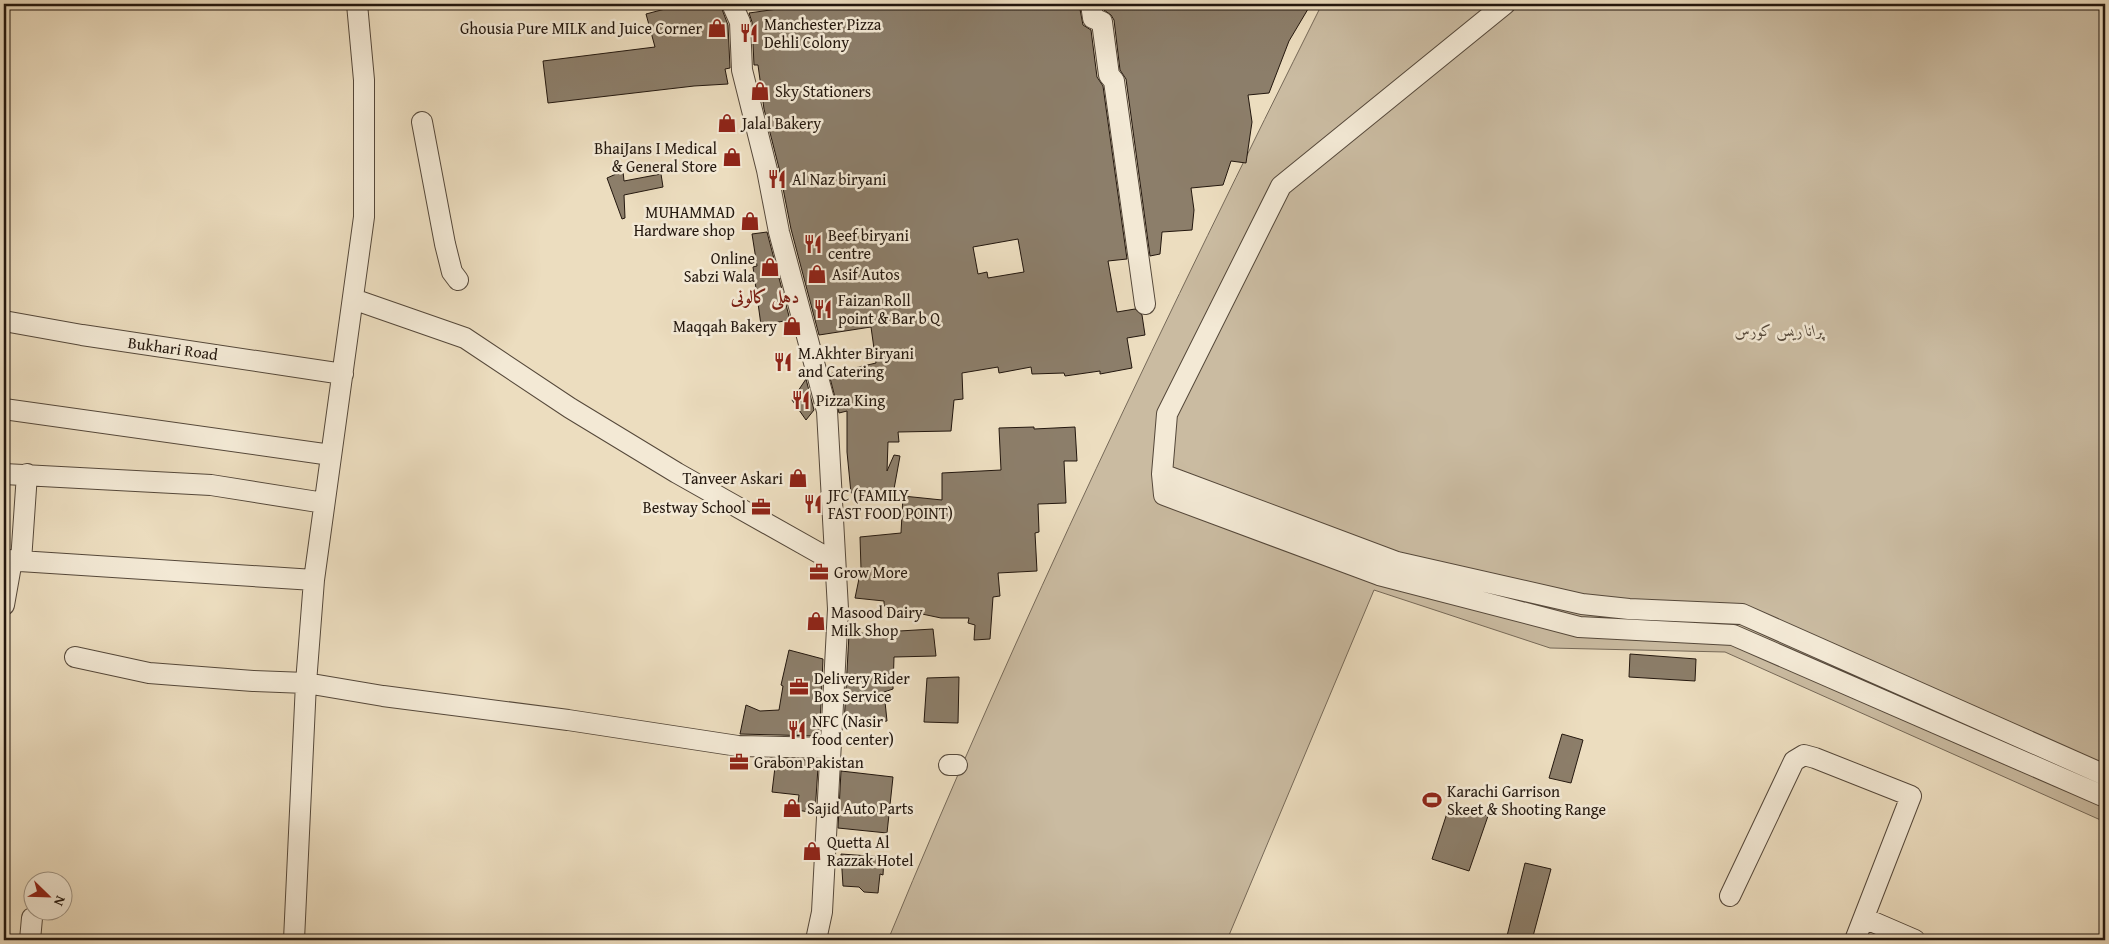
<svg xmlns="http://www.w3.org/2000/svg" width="2109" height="944" viewBox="0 0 2109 944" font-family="'Gentium Book Plus',Amiri,serif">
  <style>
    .green { fill: #cabba1; stroke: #766958 }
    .building { fill: #8c7e6a; stroke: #23170e; fill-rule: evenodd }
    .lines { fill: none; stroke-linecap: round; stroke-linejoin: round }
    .minor-casing { stroke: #55483a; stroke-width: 22 }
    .minor { stroke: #f3e9d5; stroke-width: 20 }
    .labels { text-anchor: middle; stroke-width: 5; stroke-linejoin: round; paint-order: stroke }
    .poi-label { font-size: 16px; fill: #23170e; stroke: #f3e9d5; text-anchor: start }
    .park-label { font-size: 16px; font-style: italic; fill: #55483a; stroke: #f3e9d5 }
    .street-label { font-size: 16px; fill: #23170e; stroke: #f3e9d5 }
    .neighbourhood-label { font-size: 18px; font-weight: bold; fill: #7a1f14; stroke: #f3e9d5 }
  </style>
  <rect width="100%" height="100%" fill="#ecddbf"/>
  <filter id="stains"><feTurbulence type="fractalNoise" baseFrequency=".004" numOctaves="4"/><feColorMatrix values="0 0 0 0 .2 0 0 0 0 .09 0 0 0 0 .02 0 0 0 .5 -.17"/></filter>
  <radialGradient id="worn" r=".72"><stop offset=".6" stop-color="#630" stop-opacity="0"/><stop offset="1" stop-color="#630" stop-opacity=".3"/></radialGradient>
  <path class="green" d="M1322 4H2105V822L1725 652 1550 648 1374 590 1227 940H888C1019 622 1168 312 1322 4Z"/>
  <path class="building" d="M664 4H720L728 25 730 68 725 69 728 84 694 86 548 103 543 61 655 47 646 14 665 9Z
    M813 4H1079L1083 25 1091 30 1097 77 1103 86 1127 259 1108 261 1117 312 1135 309 1142 315 1145 335 1127 338 1132 368 1100 374V371L1065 376 1064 373 1032 374 1031 367 999 373 998 367 962 373 963 399 954 400 951 431 898 432 899 442H888L887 471 894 455 900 456 892 500H875L878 492 851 493 847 452V411L839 413 829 374 876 363 871 327 819 335 791 229 779 168 764 109 758 65H754L752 22 749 13ZM1018 239 1024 272 988 278 987 272 978 274 973 247Z
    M1103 4H1183L1184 9 1217 4H1311L1289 41 1269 93 1248 95 1252 122 1246 163 1231 161 1223 185 1191 188 1194 210 1192 230 1162 232 1160 254 1150 256 1126 79 1120 70 1114 20 1111 15 1104 10Z
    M623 171 624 181 661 174 663 187 624 195 625 218 622 219 607 178Z
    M767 232 790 320 761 325 753 267 757 266 752 234Z
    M806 379 814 410 806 420 792 400Z
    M1034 427V429L1075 427 1077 461H1064L1066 503 1038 504 1039 532 1035 533 1037 571 998 573 1000 596 993 597 990 639 974 640 975 625 968 623 969 618H941L884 606V601L855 598 861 569 860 537 901 533 903 496 942 500V473L1001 470 999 428Z
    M933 629 936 656 894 657 893 689 884 692 887 721 844 725 849 634Z
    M789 650 823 659 820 726 817 736 740 734 746 705 760 711 779 710 783 686 781 685Z
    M1630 654 1696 659 1695 681 1629 677Z
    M959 677 958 723 924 722 927 678Z
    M1562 734 1583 740 1571 783 1549 778Z
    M776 759 813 760 812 766 818 767 815 813 797 810 799 795 772 792Z
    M841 771 893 777 887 833 838 828Z
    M1450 804 1488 816 1469 871 1432 859Z
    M841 854 884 857 883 875 880 874 878 893 864 892 859 887 843 886Z
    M1525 863 1551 869 1532 940H1506Z"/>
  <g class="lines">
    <g class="minor-casing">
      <path id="minor" d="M732 4 740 22 742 70 767 170 779 232 827 411 838 609 822 912 816 940
        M1091 4 1093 18 1102 22 1109 75 1114 81 1145 304
        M1505 4 1281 186 1167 414 1162 474 1164 495 1379 575 1579 627 1733 635 2105 797
        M422 122 445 244 452 272 458 280
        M353 299 465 338 570 408 677 473 835 562
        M4 321 82 335 343 374
        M4 409 331 455
        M4 474 211 485 324 503
        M1162 474 1397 562 1582 604 1629 609 1742 614 2105 775
        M4 560 314 580
        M21 561 27 474
        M4 605 12 560
        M75 657 149 673 253 681 306 683 383 696 568 720 738 746 830 748
        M949 765H957
        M1730 896 1794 761 1804 755 1815 758 1911 796 1855 940
        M1864 918 1915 940
        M30 940 32 918
        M294 940 306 683 314 580 364 217V80L357 4"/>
    </g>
    <use href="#minor" class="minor"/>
  </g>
  <defs>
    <g id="shop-bare" transform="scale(1.5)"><path d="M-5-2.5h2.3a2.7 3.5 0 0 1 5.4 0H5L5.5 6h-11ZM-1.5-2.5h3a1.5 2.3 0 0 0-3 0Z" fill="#8f2418" stroke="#f3e9d5" stroke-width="2.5" paint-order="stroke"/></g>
    <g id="restaurant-bare" transform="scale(1.5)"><path d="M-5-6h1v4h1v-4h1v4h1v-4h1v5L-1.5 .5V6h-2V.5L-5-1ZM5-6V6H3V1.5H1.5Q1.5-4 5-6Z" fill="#8f2418" stroke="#f3e9d5" stroke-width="2.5" paint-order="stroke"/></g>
    <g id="office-bare" transform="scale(1.5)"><path d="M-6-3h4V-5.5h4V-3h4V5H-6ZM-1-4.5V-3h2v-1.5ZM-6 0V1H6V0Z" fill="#8f2418" stroke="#f3e9d5" stroke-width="2.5" paint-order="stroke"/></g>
    <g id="stadium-bare" transform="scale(1.5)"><path d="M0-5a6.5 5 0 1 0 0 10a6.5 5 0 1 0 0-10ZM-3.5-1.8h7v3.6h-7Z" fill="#8f2418" stroke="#f3e9d5" stroke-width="2.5" paint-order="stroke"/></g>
  </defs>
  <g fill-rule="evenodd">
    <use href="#shop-bare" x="717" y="28"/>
    <use href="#restaurant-bare" x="749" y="33"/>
    <use href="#shop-bare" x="760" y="91"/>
    <use href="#shop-bare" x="727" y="123"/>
    <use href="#shop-bare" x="732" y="157"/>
    <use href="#restaurant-bare" x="777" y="179"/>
    <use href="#shop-bare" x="750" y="221"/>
    <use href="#restaurant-bare" x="813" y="244"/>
    <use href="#shop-bare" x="770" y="267"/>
    <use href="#shop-bare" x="817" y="274"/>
    <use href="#restaurant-bare" x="823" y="309"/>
    <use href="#shop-bare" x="792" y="326"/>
    <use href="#restaurant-bare" x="783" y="362"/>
    <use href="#restaurant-bare" x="801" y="400"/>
    <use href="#shop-bare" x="798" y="478"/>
    <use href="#restaurant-bare" x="813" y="504"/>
    <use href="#office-bare" x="761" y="507"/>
    <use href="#office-bare" x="819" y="572"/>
    <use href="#shop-bare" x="816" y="621"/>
    <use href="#office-bare" x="799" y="687"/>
    <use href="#restaurant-bare" x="797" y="730"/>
    <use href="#office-bare" x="739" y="762"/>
    <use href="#stadium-bare" x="1432" y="800"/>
    <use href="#shop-bare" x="792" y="808"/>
    <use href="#shop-bare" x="812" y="851"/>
  </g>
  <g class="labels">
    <g class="poi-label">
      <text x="764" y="30">Manchester Pizza<tspan x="764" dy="18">Dehli Colony</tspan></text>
      <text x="702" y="34" text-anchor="end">Ghousia Pure MILK and Juice Corner</text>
      <text x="775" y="97">Sky Stationers</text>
      <text x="742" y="129">Jalal Bakery</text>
      <text x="717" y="154" text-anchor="end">BhaiJans I Medical<tspan x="717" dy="18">&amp; General Store</tspan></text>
      <text x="792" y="185">Al Naz biryani</text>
      <text x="735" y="218" text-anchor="end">MUHAMMAD<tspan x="735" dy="18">Hardware shop</tspan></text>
      <text x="828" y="241">Beef biryani<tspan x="828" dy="18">centre</tspan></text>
      <text x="755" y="264" text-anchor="end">Online<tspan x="755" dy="18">Sabzi Wala</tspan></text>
      <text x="832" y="280">Asif Autos</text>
      <text x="838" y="306">Faizan Roll<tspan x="838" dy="18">point &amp; Bar b Q</tspan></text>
      <text x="777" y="332" text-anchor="end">Maqqah Bakery</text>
      <text x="798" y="359">M.Akhter Biryani<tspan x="798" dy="18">and Catering</tspan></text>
      <text x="816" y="406">Pizza King</text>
      <text x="783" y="484" text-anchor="end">Tanveer Askari</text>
      <text x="828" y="501">JFC (FAMILY<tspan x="828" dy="18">FAST FOOD POINT)</tspan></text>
      <text x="746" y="513" text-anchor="end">Bestway School</text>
      <text x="834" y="578">Grow More</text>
      <text x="831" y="618">Masood Dairy<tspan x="831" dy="18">Milk Shop</tspan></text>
      <text x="814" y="684">Delivery Rider<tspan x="814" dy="18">Box Service</tspan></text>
      <text x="812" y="727">NFC (Nasir<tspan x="812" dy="18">food center)</tspan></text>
      <text x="754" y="768">Grabon Pakistan</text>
      <text x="1447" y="797">Karachi Garrison<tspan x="1447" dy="18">Skeet &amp; Shooting Range</tspan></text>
      <text x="807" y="814">Sajid Auto Parts</text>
      <text x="827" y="848">Quetta Al<tspan x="827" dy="18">Razzak Hotel</tspan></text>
    </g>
    <g class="park-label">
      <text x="1779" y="336">پرانا ریس کورس</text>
    </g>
    <g class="street-label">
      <text transform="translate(173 348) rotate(8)" y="6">Bukhari Road</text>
    </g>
    <g class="neighbourhood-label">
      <text x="765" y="303">دہلی کالونی</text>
    </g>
  </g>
  <rect width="2109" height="944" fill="none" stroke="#ecddbf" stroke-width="20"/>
  <rect x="5" y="5" width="2099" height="934" fill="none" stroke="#23170e" stroke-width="2.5"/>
  <rect x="10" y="10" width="2089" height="924" fill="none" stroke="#23170e"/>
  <g transform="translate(48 896) rotate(113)"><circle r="24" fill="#f3e9d5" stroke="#a09585"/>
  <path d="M0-4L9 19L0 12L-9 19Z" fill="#8f2418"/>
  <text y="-8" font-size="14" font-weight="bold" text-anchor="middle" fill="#23170e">N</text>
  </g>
  <rect width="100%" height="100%" filter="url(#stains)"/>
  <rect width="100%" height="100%" fill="url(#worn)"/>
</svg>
